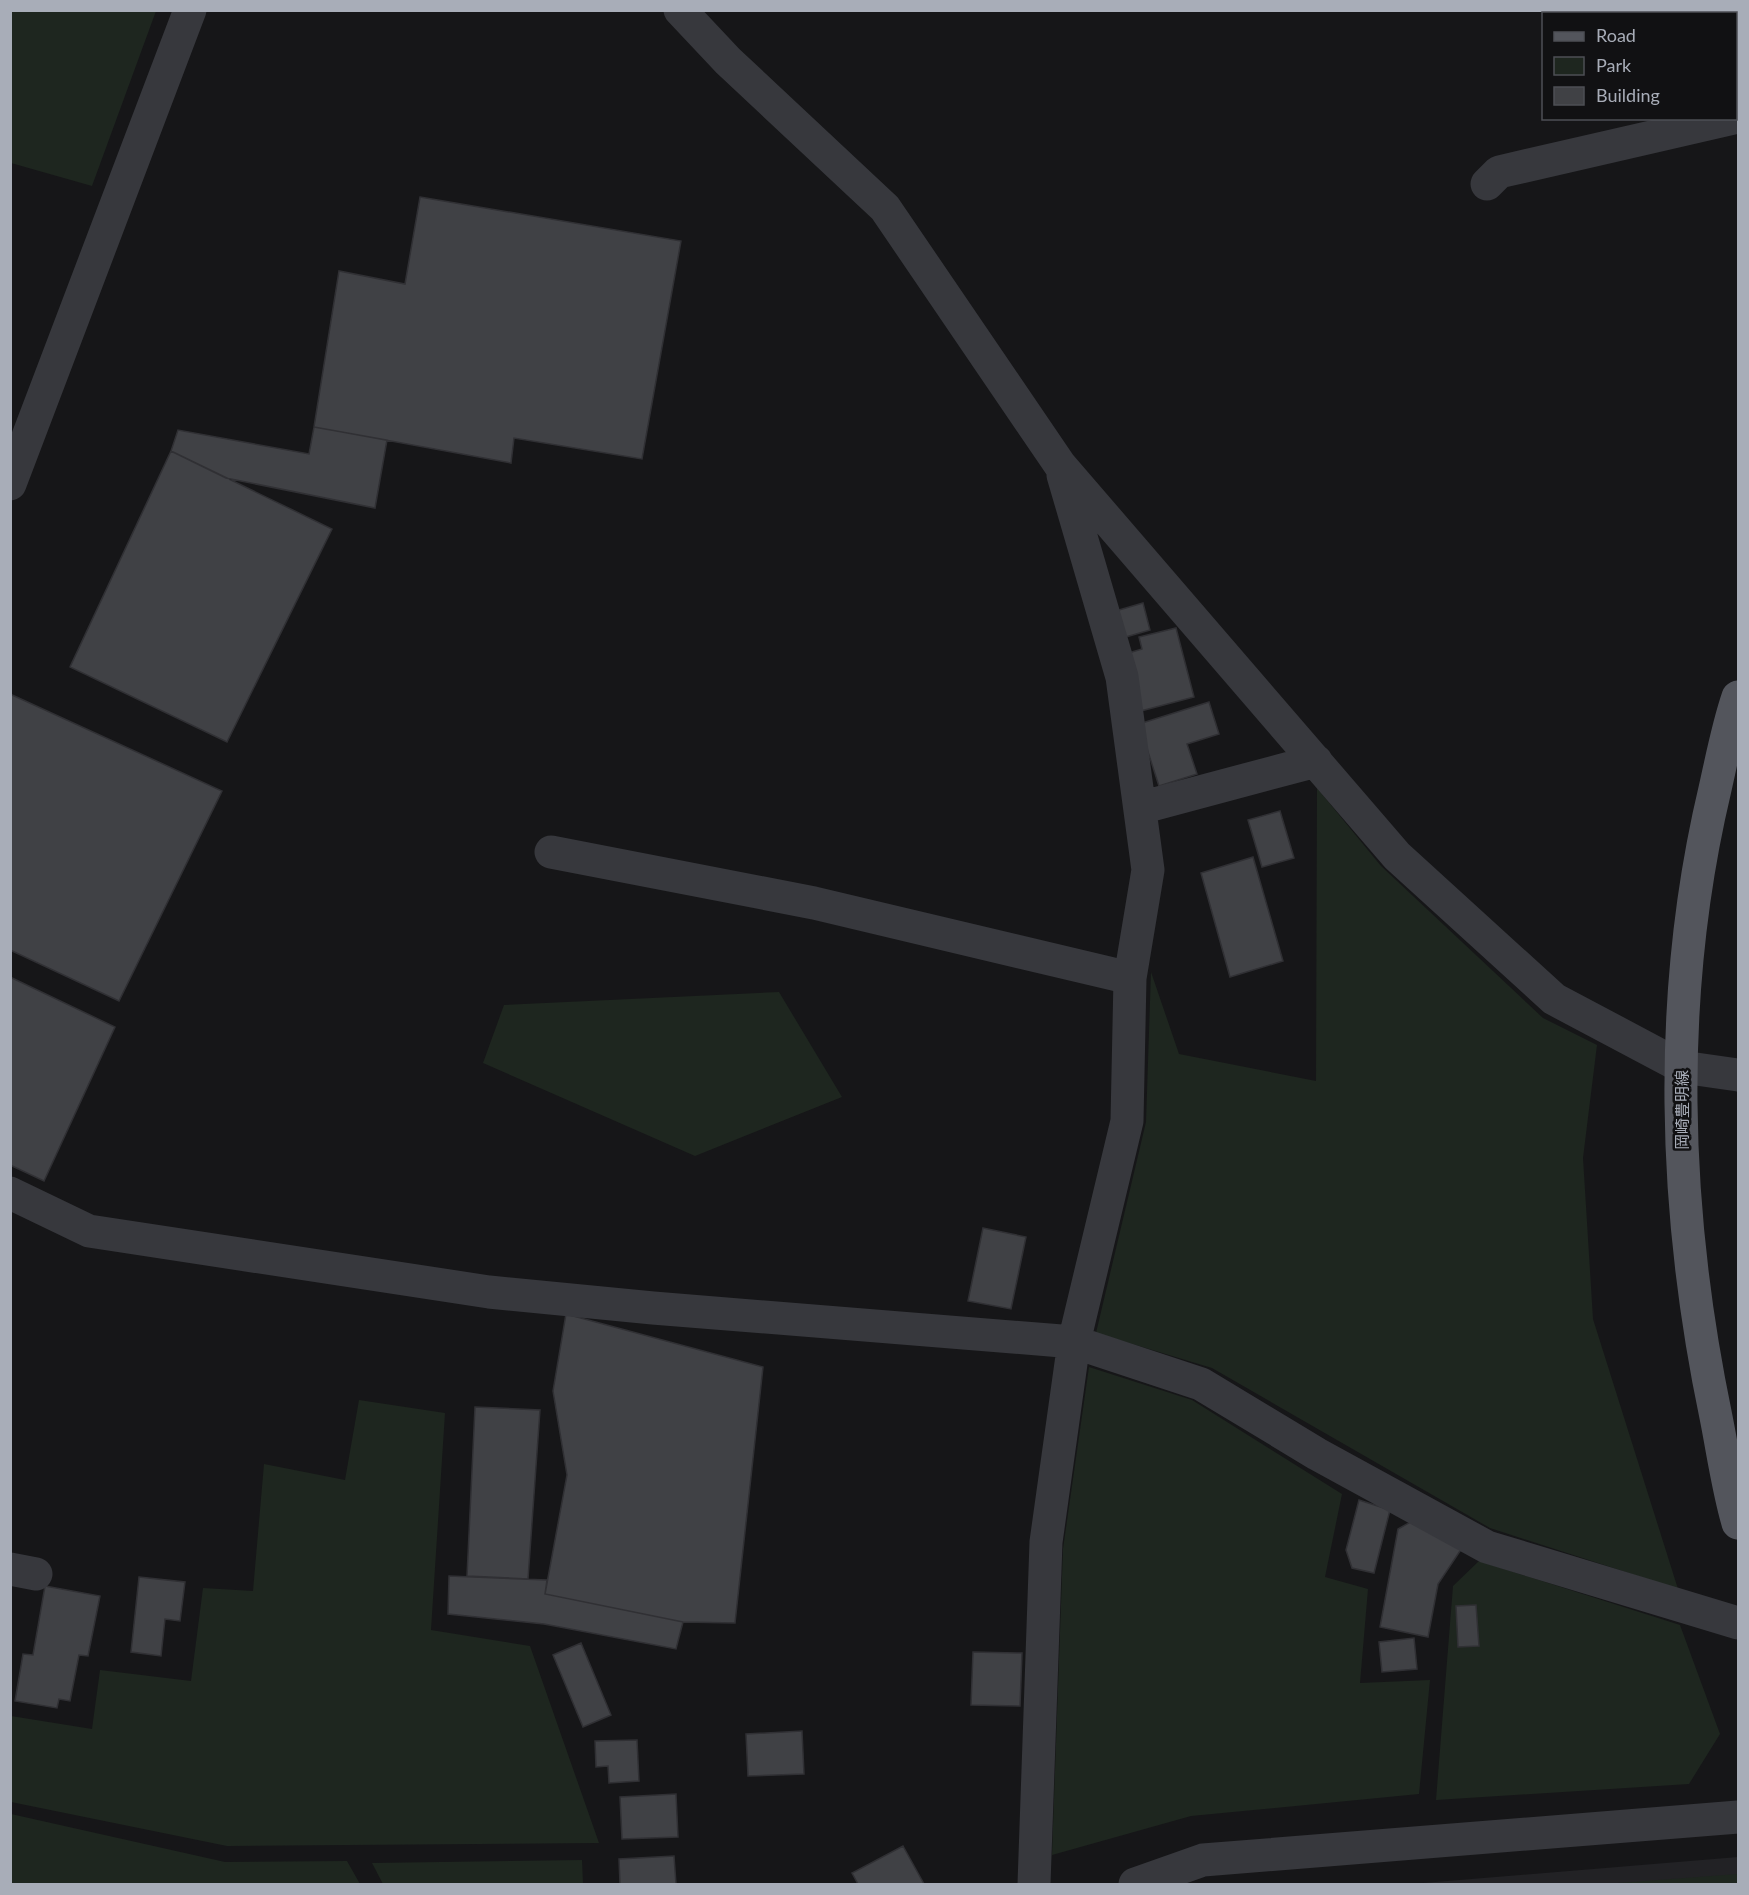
<svg xmlns="http://www.w3.org/2000/svg" width="1749" height="1895" viewBox="0 0 1749 1895" font-family="Lato,'Noto Sans JP',sans-serif">
  <style>
    .built { fill: #222225 }
    .green { fill: #1e261f }
    .building { fill: #404145; stroke: #303034; stroke-width: 1.5 }
    .lines { fill: none; stroke-linecap: round; stroke-linejoin: round }
    .minor { stroke: #37383d; stroke-width: 33 }
    .major { stroke: #53555c; stroke-width: 33 }
    .labels { text-anchor: middle; stroke-width: 5; stroke-linejoin: round; paint-order: stroke }
    .street-label { font-size: 16px; fill: #a8adb8; stroke: #111113 }
  </style>
  <rect width="100%" height="100%" fill="#161618"/>
  <path class="built" d="M1738 1857V1884H1411Z"/>
  <path class="green" d="M10 11H156L92 186 11 163Z
    M1317 788 1381 866 1543 1018 1597 1045 1583 1158 1593 1319 1678 1589 1490 1528 1212 1368 1096 1333 1146 1122 1151 972 1179 1054 1316 1081Z
    M779 992 842 1097 695 1156 483 1063 504 1005Z
    M1089 1367 1192 1400 1342 1494 1325 1577 1368 1589 1360 1683 1430 1680 1419 1794 1191 1816 1052 1855 1063 1549Z
    M359 1400 445 1413 431 1630 530 1646 599 1843 227 1846 11 1802V1716L92 1729 100 1670 191 1681 203 1588 253 1591 264 1464 345 1480Z
    M1479 1561 1680 1625 1720 1734 1689 1784 1436 1800 1453 1586Z
    M11 1814 225 1862 347 1861 360 1884H11Z
    M582 1860 583 1884H383L372 1863Z
    M1738 1874V1884H1605Z"/>
  <path class="building" d="M420 197 681 241 642 459 514 438 511 463 314 427 339 271 405 284Z
    M314 427 387 440 375 508 226 478 171 451 178 430 309 454Z
    M171 451 332 529 227 742 70 667Z
    M1143 603 1150 630 1119 639 1112 612Z
    M1176 628 1194 697 1137 712 1122 655 1142 649 1139 637Z
    M10 694 222 791 119 1001 10 950Z
    M1209 702 1219 734 1187 744 1197 774 1159 786 1139 724Z
    M1280 811 1294 858 1262 867 1248 820Z
    M1253 857 1283 961 1230 977 1201 873Z
    M10 977 115 1027 44 1181 10 1165Z
    M983 1228 1026 1237 1011 1309 968 1301Z
    M566 1314 763 1367 735 1623 683 1622 545 1594 567 1475 553 1391Z
    M475 1407 540 1410 528 1579 467 1576Z
    M1359 1500 1390 1510 1374 1573 1352 1568 1346 1550Z
    M1414 1520 1462 1548 1438 1584 1428 1637 1380 1627 1398 1529Z
    M449 1576 547 1580 545 1594 683 1622 676 1649 544 1624 448 1614Z
    M139 1577 185 1582 180 1621 165 1619 161 1656 131 1652Z
    M45 1586 100 1596 88 1656 79 1655 70 1701 59 1699 57 1708 15 1701 23 1654 33 1655Z
    M1476 1605 1479 1646 1458 1647 1456 1606Z
    M1414 1638 1417 1669 1382 1672 1379 1642Z
    M581 1643 611 1715 583 1727 553 1655Z
    M973 1652 1022 1653 1020 1706 971 1705Z
    M802 1731 804 1774 748 1776 746 1734Z
    M637 1740 639 1781 609 1783 608 1766 596 1767 595 1741Z
    M676 1794 678 1837 622 1839 620 1797Z
    M903 1846 924 1884H858L852 1873Z
    M674 1856 676 1884H620L619 1859Z"/>
  <g class="lines">
    <path class="minor" d="M680 10 728 61 885 208 1060 465 1397 856 1554 999 1682 1067 1738 1075
      M1487 184 1499 172 1734 118
      M10 484 190 10
      M1140 808 1316 761
      M551 852 814 903 1130 978
      M10 1193 89 1231 489 1292 653 1308 1074 1342 1201 1384 1317 1454 1487 1547 1738 1623
      M10 1569 36 1574
      M1034 1884 1046 1542 1074 1342 1127 1121 1130 978 1148 870 1122 677 1063 475
      M1135 1884 1203 1860 1738 1817"/>
    <path class="major" d="M1738 697C1728 726 1722 758 1715 789 1666 995 1673 1211 1716 1417 1723 1452 1728 1489 1738 1523"/>
  </g>
  <g class="labels">
    <g class="street-label">
      <text transform="translate(1682 1110) rotate(-90)" y="6">岡崎豊明線</text>
    </g>
  </g>
  <rect width="1749" height="1895" fill="none" stroke="#a8adb8" stroke-width="24"/>
  <rect x="1542" y="12" width="195" height="108" fill="#111113" stroke="#4d4f55" stroke-width="1.5"/>
  <rect x="1554" y="32" width="30" height="9" fill="#53555c" stroke="#4d4f55" stroke-width="1.5"/>
  <text x="1596" y="42" font-size="18" fill="#a8adb8">Road</text>
  <rect x="1554" y="57" width="30" height="18" fill="#1e261f" stroke="#4d4f55" stroke-width="1.5"/>
  <text x="1596" y="72" font-size="18" fill="#a8adb8">Park</text>
  <rect x="1554" y="87" width="30" height="18" fill="#404145" stroke="#4d4f55" stroke-width="1.5"/>
  <text x="1596" y="102" font-size="18" fill="#a8adb8">Building</text>
</svg>
